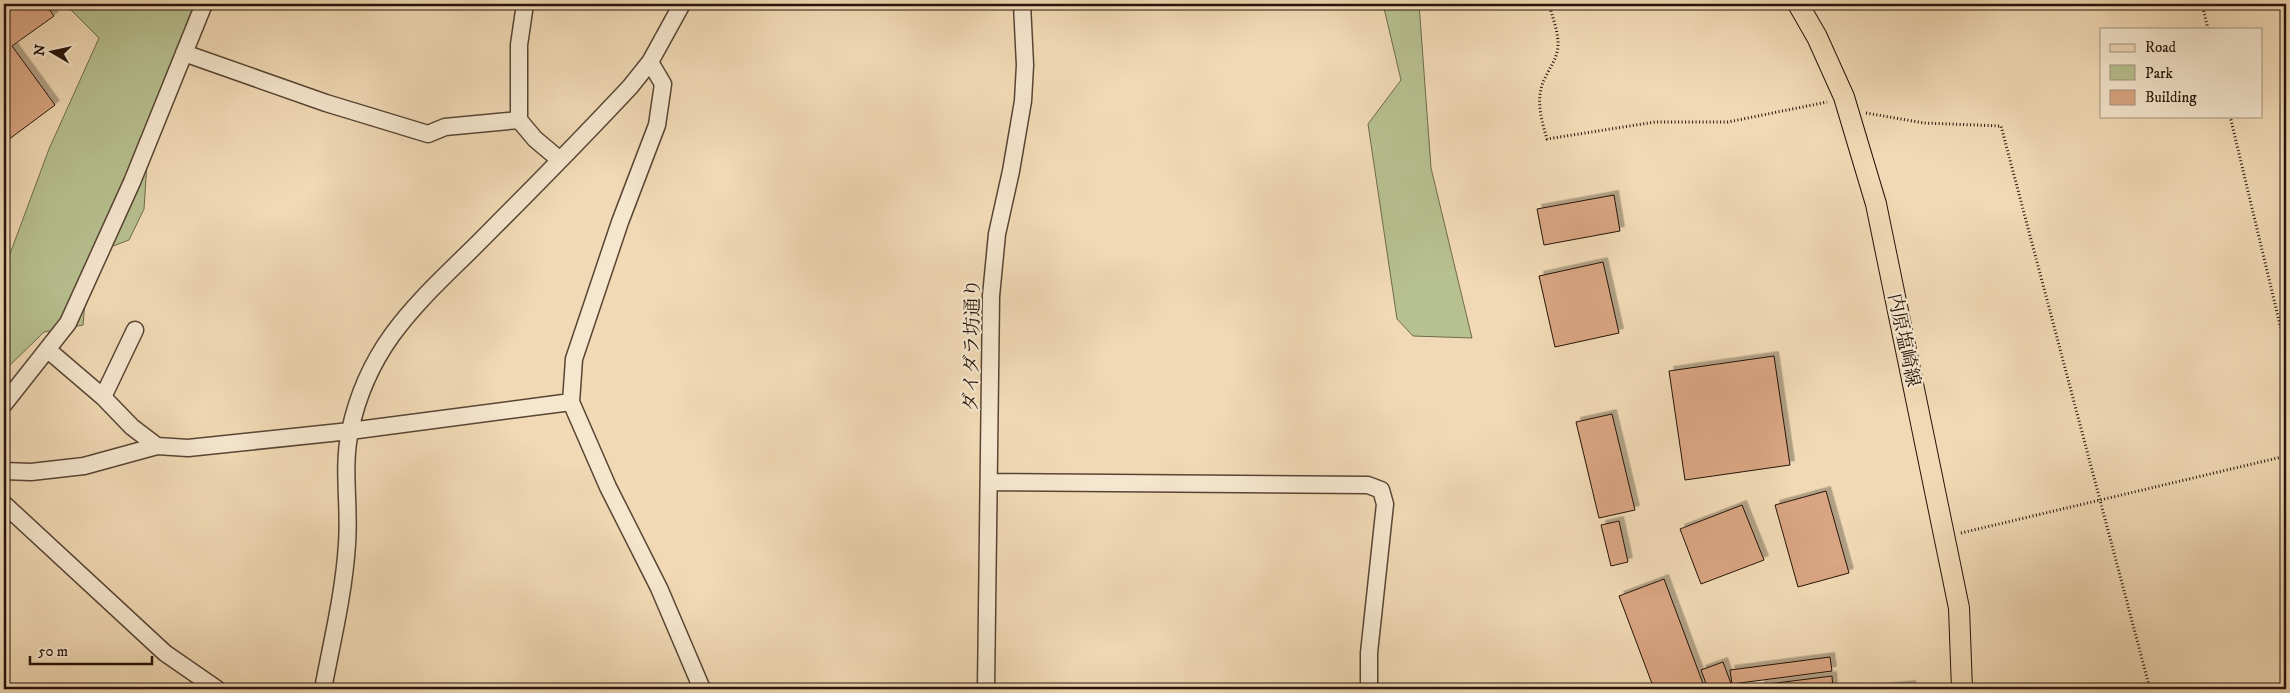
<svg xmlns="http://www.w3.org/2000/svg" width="2290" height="693" viewBox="0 0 2290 693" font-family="'IM FELL DW Pica','Noto Serif JP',serif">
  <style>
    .green { fill: #b7c08f; stroke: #6e6a4c }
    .building { fill: #d9a582; stroke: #26140a; filter: url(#shadow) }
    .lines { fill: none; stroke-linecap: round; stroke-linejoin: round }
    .minor-casing { stroke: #584534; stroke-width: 19 }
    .major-casing { stroke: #26140a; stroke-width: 22 }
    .path { stroke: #26140a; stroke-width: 3; stroke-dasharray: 1 2.5; stroke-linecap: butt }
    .minor { stroke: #f5e6ce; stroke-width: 16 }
    .major { stroke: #f0d9b4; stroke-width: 20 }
    .labels { text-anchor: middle; stroke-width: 4.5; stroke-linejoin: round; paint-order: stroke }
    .street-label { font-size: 19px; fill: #26140a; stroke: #f5e6ce }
  </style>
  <defs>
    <filter id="shadow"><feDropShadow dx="4.5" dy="-4.5" stdDeviation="0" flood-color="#0004"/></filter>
  </defs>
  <rect width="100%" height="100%" fill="#f0d9b4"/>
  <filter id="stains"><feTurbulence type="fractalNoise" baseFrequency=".004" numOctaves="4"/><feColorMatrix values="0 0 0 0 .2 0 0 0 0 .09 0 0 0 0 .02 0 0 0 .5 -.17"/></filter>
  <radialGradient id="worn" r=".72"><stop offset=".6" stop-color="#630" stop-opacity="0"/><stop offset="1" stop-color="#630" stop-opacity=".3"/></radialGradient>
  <path class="green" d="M65 4H285L283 8 192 10 150 117 144 209 129 240 89 255 83 325 44 332 4 371V270L49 149 99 38Z
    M1383 4H1419L1431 168 1472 338 1413 336 1397 319 1368 124 1401 80Z"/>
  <path class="building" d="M4 4H45L54 16 12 46 55 105 4 143Z
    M1614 195 1620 231 1544 245 1537 209Z
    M1603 262 1619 333 1555 347 1539 276Z
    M1774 356 1790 465 1685 480 1669 371Z
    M1612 414 1635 510 1599 518 1576 422Z
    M1826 491 1849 573 1798 587 1775 505Z
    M1742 505 1764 560 1701 584 1680 529Z
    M1619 521 1628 562 1611 566 1601 525Z
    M1664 579 1705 689H1654L1619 596Z
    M1830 657 1832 671 1732 684 1730 670Z
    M1723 662 1733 689H1708L1701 670Z
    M1832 676 1833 689H1760V685Z
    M1911 685 1912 689H1872Z"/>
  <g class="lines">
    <g class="minor-casing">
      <path id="minor" d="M525 4 519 45V120L535 139 560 160
        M184 53 326 103 428 134 445 127 519 120
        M650 62 663 84 657 125 620 222 574 359 571 402 608 487 659 588 702 689
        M48 350 103 397 132 427 157 446
        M103 397 135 330
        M4 404 68 323 132 182 204 4
        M4 471 31 472 84 466 157 446 188 448 350 431 571 402
        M989 482 1368 485 1381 490 1385 504 1369 653V689
        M4 504 165 653 217 689
        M323 689C332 641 344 593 347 544 350 506 342 468 350 431 370 335 429 294 493 228 539 182 585 135 630 87L650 62 682 4
        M986 689 991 296 997 234 1011 171 1023 101 1025 65 1022 4"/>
    </g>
    <g class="major-casing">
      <path id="major" d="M1798 4 1817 37 1844 97 1876 204 1959 608 1962 689"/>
    </g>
    <path class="path" d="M1549 4C1552 16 1559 33 1558 46 1557 59 1550 67 1545 78 1535 97 1541 119 1547 139L1655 122H1728L1827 102
      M2202 4 2208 29
      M1866 113 1924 123 2001 126 2150 689
      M2230 116 2286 350
      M1961 533 2286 456"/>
    <use href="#minor" class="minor"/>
    <use href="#major" class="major"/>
  </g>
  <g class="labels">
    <g class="street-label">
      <text transform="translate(1905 340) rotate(78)" y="7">内原塩崎線</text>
      <text transform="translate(971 345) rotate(-89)" y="7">ダイダラ坊通り</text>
    </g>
  </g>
  <rect width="2290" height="693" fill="none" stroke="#f0d9b4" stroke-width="20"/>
  <rect x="5" y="5" width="2280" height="683" fill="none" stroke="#26140a" stroke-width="2.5"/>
  <rect x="10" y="10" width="2270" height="673" fill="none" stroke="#26140a"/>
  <rect x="2100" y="28" width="162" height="90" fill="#f5e6ce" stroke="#a29280"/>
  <rect x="2110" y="44" width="25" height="8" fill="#f0d9b4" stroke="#a29280"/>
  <text x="2145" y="52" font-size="15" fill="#26140a">Road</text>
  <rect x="2110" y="65" width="25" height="15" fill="#b7c08f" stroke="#a29280"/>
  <text x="2145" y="78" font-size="15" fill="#26140a">Park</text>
  <rect x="2110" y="90" width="25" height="15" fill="#d9a582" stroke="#a29280"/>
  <text x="2145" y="102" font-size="15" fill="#26140a">Building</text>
  <g transform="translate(52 52) rotate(279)" stroke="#f5e6ce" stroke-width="4" paint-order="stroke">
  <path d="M0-4L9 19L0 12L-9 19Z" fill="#26140a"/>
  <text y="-8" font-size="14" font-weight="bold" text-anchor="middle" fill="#26140a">N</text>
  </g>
  <path d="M30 656v8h122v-8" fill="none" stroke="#26140a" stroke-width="2.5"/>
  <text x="38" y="656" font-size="15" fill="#26140a" stroke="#f5e6ce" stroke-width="4" paint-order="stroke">50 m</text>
  <rect width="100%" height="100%" filter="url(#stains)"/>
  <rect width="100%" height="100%" fill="url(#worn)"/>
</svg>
